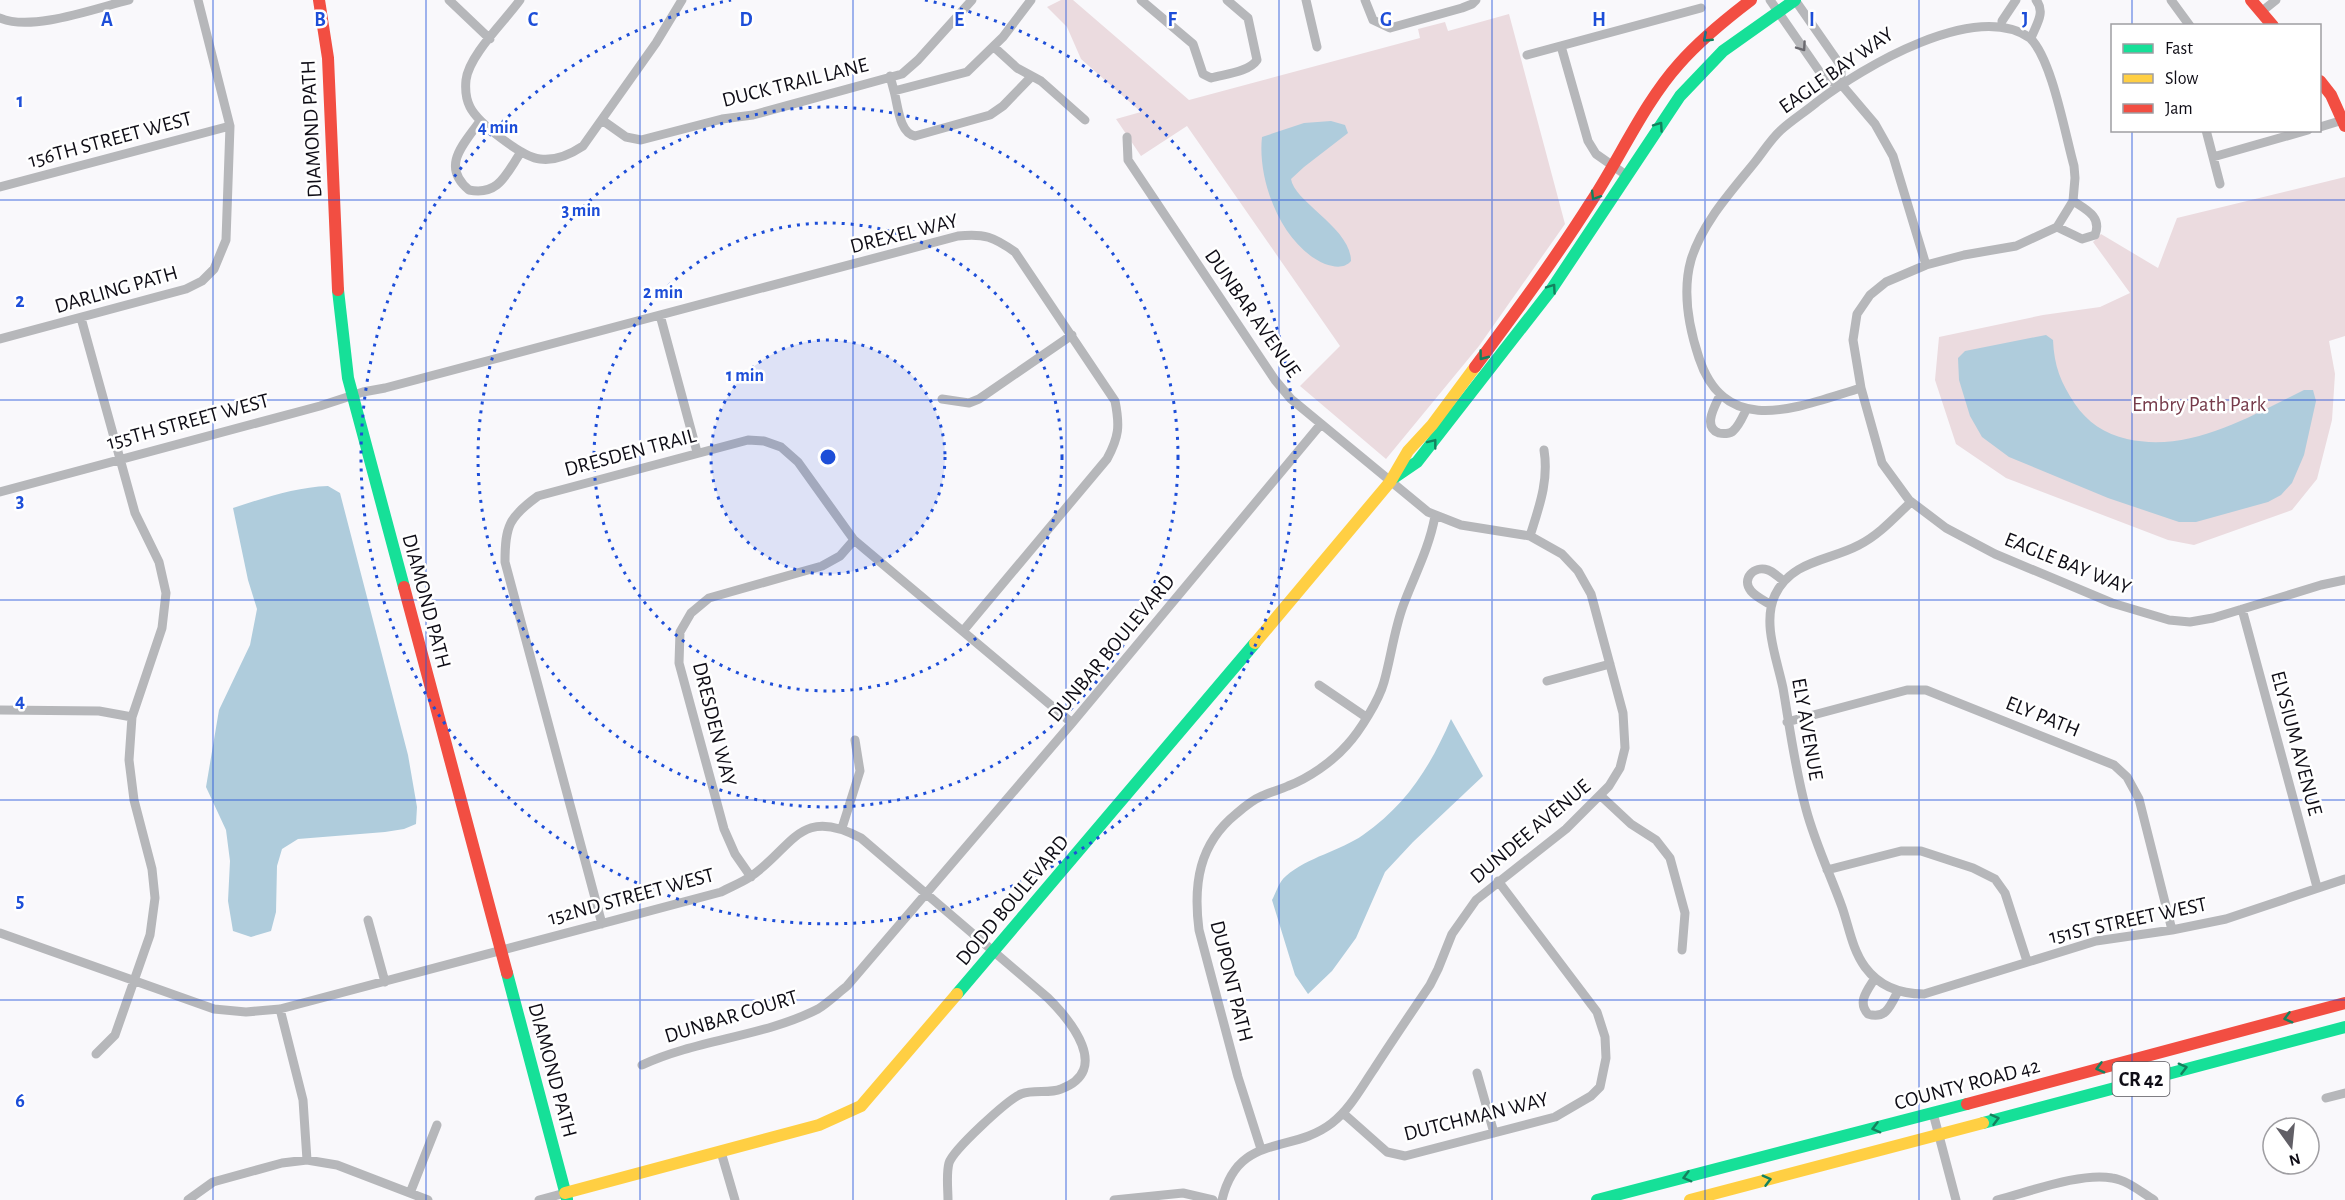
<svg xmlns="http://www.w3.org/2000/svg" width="2345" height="1200" viewBox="0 0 2345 1200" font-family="'Alegreya Sans',sans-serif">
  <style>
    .green { fill: #ebdbdf }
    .water { fill: #afccdc }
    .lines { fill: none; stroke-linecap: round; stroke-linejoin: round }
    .street { stroke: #b6b7ba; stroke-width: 9 }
    .fast { stroke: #16e098; stroke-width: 12 }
    .slow { stroke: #ffcf43; stroke-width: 12 }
    .jam { stroke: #f24e42; stroke-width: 12 }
    .oneway { stroke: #13815e }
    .oneway2 { stroke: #6b6a70 }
    .grid { fill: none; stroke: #1d4ed8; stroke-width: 1.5; stroke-opacity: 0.55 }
    .ring { fill: none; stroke: #1d4ed8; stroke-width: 3; stroke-dasharray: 3 6 }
    .labels { text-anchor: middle; stroke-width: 5; stroke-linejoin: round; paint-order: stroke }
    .shield { fill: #fff; stroke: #57565c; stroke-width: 1.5 }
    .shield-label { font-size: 20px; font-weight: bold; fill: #0f0d16 }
    .street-label { font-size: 21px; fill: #0f0d16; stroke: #fff }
    .park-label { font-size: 21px; fill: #763b4a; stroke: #fff }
    .grid-label { font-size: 20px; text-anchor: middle; font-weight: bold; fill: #1d4ed8; stroke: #fff; stroke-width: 5; stroke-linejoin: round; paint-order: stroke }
    .centre { fill: #1d4ed8; stroke: #fff; stroke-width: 3 }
    .ring-label { font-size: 18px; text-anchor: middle; font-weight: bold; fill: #1d4ed8; stroke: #fff; stroke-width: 5; stroke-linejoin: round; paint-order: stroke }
  </style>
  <rect width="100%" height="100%" fill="#f9f8fb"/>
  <path class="green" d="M1061 0H1073L1189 100 1420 38 1418 29 1445 22 1448 31 1509 14 1565 224 1479 346 1386 459 1300 386 1340 346 1187 126 1141 156 1116 119 1141 112 1081 59 1067 27 1047 7Z
    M2345 177V336L2329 341 2335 374 2332 420 2317 479 2292 510 2194 545 2168 540 2006 478 1956 444 1935 380 1939 337 2043 315 2100 307 2130 293 2093 242 2101 234 2158 268 2177 218Z"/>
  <path class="water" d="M1331 121 1345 125 1348 133 1304 167 1291 179C1294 202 1351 228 1351 261 1344 269 1334 267 1325 264 1282 246 1257 181 1262 137L1304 123Z
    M2046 335 2053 340C2054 366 2061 383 2075 404 2087 422 2105 434 2127 439 2190 453 2248 417 2304 390H2313L2316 401 2304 455 2292 483 2281 495 2268 502 2196 522H2179L2108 498 2009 457 1982 437 1970 416 1959 380 1958 358 1965 351Z
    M328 486 340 493 408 755 417 807 416 824 404 829 385 832 298 839 282 849 277 866 276 912 271 931 251 937 233 931 228 901 230 861 226 830 206 787 219 710 250 645 257 609 248 580 233 508C264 498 296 487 328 486Z
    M1451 719 1483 776 1413 842 1385 872 1356 938 1332 971 1308 994 1295 975 1272 900C1276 893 1279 881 1286 876 1308 857 1340 851 1363 835 1407 804 1430 767 1451 719Z"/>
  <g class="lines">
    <path class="street" d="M449 0 490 39
      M520 0C505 21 469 55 466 80 465 90 466 99 470 107 478 123 522 157 540 159 555 161 571 154 583 146L656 43 682 0
      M1141 0 1193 44 1203 74 1211 78C1225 74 1249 72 1257 60L1248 18 1227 0
      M1306 0 1317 47
      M1365 0 1373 20 1390 28 1462 8 1472 4 1476 0
      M1770 0 1826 81 1841 84 1875 124 1893 156 1926 265
      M1795 0 1841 66V84
      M2171 0 2190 26
      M2261 12 2276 0
      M0 18C32 32 96 8 129 0
      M2002 21 2016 0
      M2031 38C2036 25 2046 12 2036 0
      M1561 46 1588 141 1596 154 1626 175
      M994 47 1017 68 1041 81 1085 120
      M1527 55 1701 8
      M890 76 894 91 967 72 1003 37 1031 0
      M894 91C898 105 899 133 915 136L990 115 1003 106 1031 77
      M602 120 626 137 641 140 722 119 753 115 902 74 918 60 972 0
      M480 121C464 144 440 166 469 190 499 196 506 174 521 152
      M2320 127 2343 120
      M2206 130 2220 184
      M1127 137 1128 160 1275 380 1291 399 1428 512 1461 525 1530 536 1562 554 1578 571 1591 594 1623 713 1625 748 1620 768 1609 786 1566 829 1476 900 1452 934 1438 969 1430 985C1411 1013 1392 1041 1374 1069 1361 1088 1350 1109 1332 1123 1291 1155 1238 1132 1222 1200
      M2213 157 2308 130
      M0 187 230 126
      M2057 227 2082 239 2095 235C2102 217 2087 210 2073 201
      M660 315 697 452
      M81 318 135 513 159 562 166 593 162 628 132 717 129 760 134 800 152 869 155 898 150 935 115 1035 96 1054
      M0 339 186 289 202 281 214 269 226 240 230 126 198 0
      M1861 388C1800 406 1726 440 1699 358 1689 328 1682 292 1691 260 1702 223 1731 192 1755 162 1763 152 1771 139 1781 130 1792 120 1805 112 1817 102 1863 67 1975 0 2030 38 2052 59 2065 134 2074 166L2075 178 2073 201 2057 227 2016 246 1964 255 1926 265 1886 282 1870 295 1857 314 1853 340 1861 388 1882 463 1909 500 1946 528 1995 554 2112 603 2169 620 2190 622 2213 618 2321 585 2345 580
      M1720 395C1715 406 1702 427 1719 433 1723 434 1730 434 1733 431 1739 426 1743 416 1746 410
      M942 399 969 403 979 399 1072 335
      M0 492 320 406 363 392 385 388 958 236C984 233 994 237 1015 252L1115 401C1120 426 1119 437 1107 459L963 631
      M1911 502C1895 517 1879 535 1859 545 1829 561 1792 560 1775 595 1762 623 1777 659 1783 688 1790 729 1795 769 1806 809 1815 843 1830 874 1842 907 1849 927 1852 949 1865 967 1879 986 1900 994 1924 994L2096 941 2172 930 2226 919 2345 879
      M1530 536C1539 507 1549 481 1544 450
      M1771 605C1765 601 1756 597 1751 591 1741 579 1754 565 1768 570 1774 572 1779 578 1784 581
      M2242 609 2317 887
      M1547 681 1610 664
      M1319 685 1366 717
      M0 710 99 711 132 717
      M1787 722 1907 690H1926L2114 765 2127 777 2139 799 2172 930
      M1601 796 1631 824 1656 840 1670 858 1685 913 1682 950
      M842 828 860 771 855 740
      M1827 870 1901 851H1921L1973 868 1995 879 2005 893 2027 961
      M751 877 735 854 724 829 679 663 680 632 691 613 709 598 822 566 840 556 854 540
      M368 920 385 982
      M602 924 505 562C505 526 509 517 538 496L748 440 764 441 781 447 798 462 854 540 1072 723
      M0 933 214 1009 246 1012 280 1009 721 892C730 887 741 883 750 877 793 848 799 805 861 838L1048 998C1070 1020 1112 1070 1061 1089 1049 1094 1034 1089 1021 1094 1007 1100 953 1150 949 1163 946 1174 948 1189 948 1200
      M1875 978C1867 991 1857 1002 1868 1014 1886 1020 1891 1005 1898 991
      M280 1009 303 1100 307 1160
      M642 1065C698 1039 763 1037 818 1009 828 1003 838 993 847 986L1072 723 1321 424
      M1477 1073 1494 1133
      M2326 1098 2345 1093
      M1343 1113 1387 1152 1405 1156 1555 1117 1591 1096 1600 1087 1606 1058 1605 1037 1597 1012 1498 881
      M1933 1113 1956 1200
      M1261 1149 1238 1077 1199 930C1193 884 1199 844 1236 814 1244 807 1252 800 1262 796 1270 792 1279 790 1288 786 1309 778 1332 762 1347 745 1360 731 1379 700 1384 682 1391 657 1394 631 1403 606 1414 576 1429 549 1435 516
      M721 1152 735 1200
      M410 1193 437 1125
      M188 1200 213 1182 282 1163 307 1160 337 1165 428 1200
      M539 1200 565 1193
      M1114 1200 1183 1193 1213 1200
      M1997 1200C2029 1192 2081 1172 2112 1178 2127 1180 2141 1192 2154 1200"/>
    <path class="fast" d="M338 290 348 378 404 587
      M1395 477 1417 462 1551 290 1680 96 1723 51 1795 0
      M507 973 567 1199
      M957 994 1255 643
      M1983 1123 2345 1027
      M1597 1200 1967 1104"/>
    <path class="slow" d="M1255 643 1390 482 1408 451 1432 425 1475 367
      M565 1193 819 1125 861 1106 957 994
      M1690 1200 1983 1123"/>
    <path class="jam" d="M319 0 328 58 338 290
      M2251 0 2273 26
      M2320 81 2331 95 2345 126
      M1475 367C1515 313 1555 259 1591 202 1620 158 1644 103 1679 64 1700 40 1726 19 1751 0
      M404 587 507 973
      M1967 1104 2345 1003"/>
  </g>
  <defs><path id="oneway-chevron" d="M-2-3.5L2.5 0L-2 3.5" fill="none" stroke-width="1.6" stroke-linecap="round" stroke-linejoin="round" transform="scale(1.5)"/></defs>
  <g class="oneway">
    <use href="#oneway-chevron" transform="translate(1707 38) rotate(137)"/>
    <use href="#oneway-chevron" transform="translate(1659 126) rotate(-55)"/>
    <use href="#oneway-chevron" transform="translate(1595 196) rotate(121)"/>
    <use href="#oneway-chevron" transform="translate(1552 288) rotate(-55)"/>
    <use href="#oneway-chevron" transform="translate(1483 356) rotate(127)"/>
    <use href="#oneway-chevron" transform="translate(1433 443) rotate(-52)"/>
    <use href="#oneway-chevron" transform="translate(2288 1018) rotate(165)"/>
    <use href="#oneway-chevron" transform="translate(2100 1068) rotate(165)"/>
    <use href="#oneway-chevron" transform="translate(2183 1068) rotate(-15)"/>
    <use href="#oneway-chevron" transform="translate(1995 1119) rotate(-15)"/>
    <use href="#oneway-chevron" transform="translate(1876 1128) rotate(166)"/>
    <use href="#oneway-chevron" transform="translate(1687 1177) rotate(165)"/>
    <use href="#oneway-chevron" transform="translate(1767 1180) rotate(-15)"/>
  </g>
  <use class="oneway2" href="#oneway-chevron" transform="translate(1802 47) rotate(55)"/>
  <path class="grid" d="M213 0V1200M426 0V1200M640 0V1200M853 0V1200M1066 0V1200M1279 0V1200M1492 0V1200M1705 0V1200M1919 0V1200M2132 0V26M2132 130V1200M0 200H2345M0 400H2345M0 600H2345M0 800H2345M0 1000H2345"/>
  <circle cx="828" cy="457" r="117" fill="#1d4ed8" fill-opacity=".12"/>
  <g class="ring">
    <circle cx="828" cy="457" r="117"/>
    <circle cx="828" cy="457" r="234"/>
    <circle cx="828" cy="457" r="350"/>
    <path d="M925 0A467 467 0 1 1 731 0"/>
  </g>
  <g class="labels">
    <rect class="shield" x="2112.5" y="1062" width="57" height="34" rx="4.5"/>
    <g class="shield-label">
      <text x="2141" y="1086">CR 42</text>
    </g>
    <g class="street-label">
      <text transform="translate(1836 70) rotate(-35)" y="7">EAGLE BAY WAY</text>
      <text transform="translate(795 82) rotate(-14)" y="7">DUCK TRAIL LANE</text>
      <text transform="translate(311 129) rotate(-93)" y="7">DIAMOND PATH</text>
      <text transform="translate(110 139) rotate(-15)" y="7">156TH STREET WEST</text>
      <text transform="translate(904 233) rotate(-14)" y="7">DREXEL WAY</text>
      <text transform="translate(116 289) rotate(-16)" y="7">DARLING PATH</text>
      <text transform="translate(1253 313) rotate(55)" y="7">DUNBAR AVENUE</text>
      <text transform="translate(188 421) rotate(-15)" y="7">155TH STREET WEST</text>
      <text transform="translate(630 452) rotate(-15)" y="7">DRESDEN TRAIL</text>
      <text transform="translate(2068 563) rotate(22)" y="7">EAGLE BAY WAY</text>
      <text transform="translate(427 601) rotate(75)" y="7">DIAMOND PATH</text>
      <text transform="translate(1111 648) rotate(-50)" y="7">DUNBAR BOULEVARD</text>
      <text transform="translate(2043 716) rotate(22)" y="7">ELY PATH</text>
      <text transform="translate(715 724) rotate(76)" y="7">DRESDEN WAY</text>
      <text transform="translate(1808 729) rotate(80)" y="7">ELY AVENUE</text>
      <text transform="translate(2297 743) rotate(75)" y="7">ELYSIUM AVENUE</text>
      <text transform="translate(1530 831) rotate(-40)" y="7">DUNDEE AVENUE</text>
      <text transform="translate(631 896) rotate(-15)" y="7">152ND STREET WEST</text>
      <text transform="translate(1012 900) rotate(-50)" y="7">DODD BOULEVARD</text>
      <text transform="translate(2128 920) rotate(-12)" y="7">151ST STREET WEST</text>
      <text transform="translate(1232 981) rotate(76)" y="7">DUPONT PATH</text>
      <text transform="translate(731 1016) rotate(-17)" y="7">DUNBAR COURT</text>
      <text transform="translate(553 1070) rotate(75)" y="7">DIAMOND PATH</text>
      <text transform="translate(1967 1084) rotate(-15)" y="7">COUNTY ROAD 42</text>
      <text transform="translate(1476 1116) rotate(-14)" y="7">DUTCHMAN WAY</text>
    </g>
    <g class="park-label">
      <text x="2199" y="411">Embry Path Park</text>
    </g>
  </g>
  <g class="grid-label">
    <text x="107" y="26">A</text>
    <text x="320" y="26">B</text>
    <text x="533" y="26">C</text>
    <text x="746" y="26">D</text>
    <text x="959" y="26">E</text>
    <text x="1172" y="26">F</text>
    <text x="1386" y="26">G</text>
    <text x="1599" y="26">H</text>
    <text x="1812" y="26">I</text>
    <text x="2025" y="26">J</text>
    <text x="20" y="107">1</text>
    <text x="20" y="307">2</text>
    <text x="20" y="507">3</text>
    <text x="20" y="707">4</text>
    <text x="20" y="907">5</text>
    <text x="20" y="1107">6</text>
  </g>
  <circle cx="828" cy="457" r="9" class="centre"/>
  <g class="ring-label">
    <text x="498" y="133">4 min</text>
    <text x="581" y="216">3 min</text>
    <text x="663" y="298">2 min</text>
    <text x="745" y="381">1 min</text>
  </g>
  <rect x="2111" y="24" width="210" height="108" fill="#ffffff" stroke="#9f9ea2" stroke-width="1.5"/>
  <rect x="2123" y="44" width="30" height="9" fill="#16e098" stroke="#9f9ea2" stroke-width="1.5"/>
  <text x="2165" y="54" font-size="18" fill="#0f0d16">Fast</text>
  <rect x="2123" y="74" width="30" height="9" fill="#ffcf43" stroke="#9f9ea2" stroke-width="1.5"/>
  <text x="2165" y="84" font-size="18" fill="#0f0d16">Slow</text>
  <rect x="2123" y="104" width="30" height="9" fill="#f24e42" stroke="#9f9ea2" stroke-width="1.5"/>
  <text x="2165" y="114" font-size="18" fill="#0f0d16">Jam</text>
  <g transform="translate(2291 1146) rotate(165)"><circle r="28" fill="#ffffff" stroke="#9f9ea2" stroke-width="1.5"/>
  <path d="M0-4.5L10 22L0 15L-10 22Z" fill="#615f66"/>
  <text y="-9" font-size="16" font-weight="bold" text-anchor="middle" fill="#0f0d16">N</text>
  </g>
</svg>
